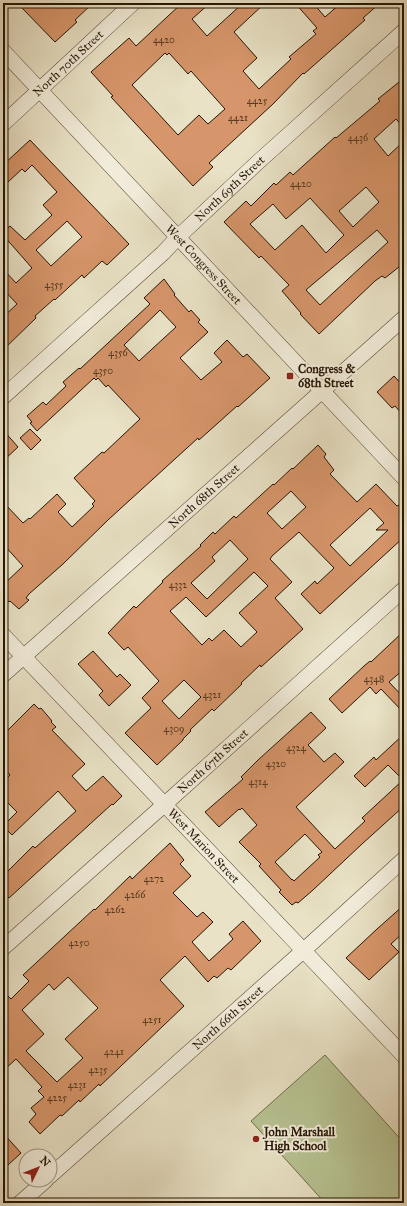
<svg xmlns="http://www.w3.org/2000/svg" width="407" height="1206" viewBox="0 0 407 1206" font-family="'IM FELL Great Primer',serif">
  <style>
    .green { fill: #b8c393; stroke: #6f6c4b }
    .building { fill: #d6956a; stroke: #261503; fill-rule: evenodd }
    .lines { fill: none; stroke-linecap: round; stroke-linejoin: round }
    .minor-casing { stroke: #574834; stroke-width: 16 }
    .minor { stroke: #f1ecda; stroke-width: 15 }
    .poi-dot { fill: #8f2418; stroke: #f1ecda; stroke-width: 1.5 }
    .labels { text-anchor: middle; stroke-width: 4; stroke-linejoin: round; paint-order: stroke }
    .number-label { font-size: 10px; fill: #52351d }
    .street-label { font-size: 12px; fill: #261503; stroke: #f1ecda }
    .poi-label { font-size: 12px; font-weight: bold; fill: #261503; stroke: #f1ecda; text-anchor: start }
  </style>
  <rect width="100%" height="100%" fill="#e9e2c6"/>
  <filter id="stains"><feTurbulence type="fractalNoise" baseFrequency=".005" numOctaves="4"/><feColorMatrix values="0 0 0 0 .2 0 0 0 0 .09 0 0 0 0 .02 0 0 0 .5 -.17"/></filter>
  <radialGradient id="worn" r=".72"><stop offset=".6" stop-color="#630" stop-opacity="0"/><stop offset="1" stop-color="#630" stop-opacity=".3"/></radialGradient>
  <path class="green" d="M325 1055 404 1143V1203H325L251 1121Z"/>
  <path class="building" d="M27 3H93L75 20 77 22 55 42 22 8Z
    M182 3H210L192 19 207 36 243 3H265L234 32 257 58 243 71 259 89 291 59 289 57 316 34 313 31 317 28 295 3H313L325 17 341 3H380L363 18 365 20 304 74 303 73 273 104 209 163 213 167 193 186 111 97 113 96 91 72 129 38 136 46ZM165 53 167 55 169 53 188 74 191 71 225 109 208 124 199 115 178 135 132 85Z
    M404 78V128L396 119 374 139 388 156 404 141V263L385 278 382 276 375 281 319 334 300 314 301 313 282 291 289 285 261 256 259 258 224 222 246 201 251 206 274 183 276 185 290 172 293 175 335 137 336 138 380 101 378 99ZM366 187 379 202 353 227 339 211ZM310 198 344 235 326 253 302 225 275 250 250 224 273 204 286 219ZM377 230 388 242 320 305 306 290 307 289Z
    M30 140 129 244 107 265 102 261 84 278 82 275 55 300 54 299 35 316 36 318 3 350V317L17 304 3 289V269L16 283 32 268 3 235V232L10 226 25 240 52 215 43 205 57 192 32 165 25 172 22 169 8 182 3 176V165ZM67 221 82 237 51 266 36 250Z
    M164 279 175 294 174 295 189 312 191 310 200 320 198 322 208 332 180 358 201 380 222 362 214 353 227 340 243 357 247 354 270 378 238 407 237 406 199 440 198 438 108 520 63 564 29 594 26 598 29 600 19 609 10 601 9 602 3 596V585L23 566 3 544V502L23 523 29 518 30 519 57 494 66 504 58 512 72 527 94 506 92 504 95 501 74 478 102 452 104 453 140 419 108 385 106 387 98 378 96 380 94 378 37 431 30 423 32 422 27 416 43 402 46 405 66 386 63 382 79 368 80 369 150 304 144 298ZM160 310 176 327 139 361 124 345Z
    M394 376 404 387V416L395 406 392 408 377 392Z
    M30 429 41 440 31 450 20 438Z
    M3 430 18 447 3 461Z
    M318 445 326 454 324 457 334 470 330 474 357 502 376 484 397 506 399 505 404 510V537L320 614 301 594 315 581 317 584 334 568 299 532 272 556 270 559 292 582 275 598 303 629 261 667 260 665 241 683 242 684 214 711 212 709 190 730 191 731 183 739V740L157 765 125 733 151 708 142 698 159 681 128 647 124 650 108 633 134 606 136 608 163 582 162 581 201 546 200 545 213 532 215 534 234 516 236 518 273 484 274 485 292 468 293 469ZM291 491 306 507 282 529 267 513ZM370 508 384 523 376 530H388L350 566 330 545ZM230 540 248 559 207 599 191 583 215 561 212 557ZM254 572 268 586 239 613 257 632 241 647 224 630 212 641 209 638 202 645 170 611 186 597 206 617ZM184 680 201 697 179 719 162 701Z
    M404 631V669L389 682 404 698V713L381 689 376 694 370 687 342 713 329 699 364 666 370 661 371 662Z
    M93 651 117 677 120 674 131 685 109 706 99 695 103 691 78 664Z
    M34 704 39 709 41 708 52 721 51 722 56 727 52 730 85 764 72 776 86 791 103 776 122 796 113 805 112 804 9 898 3 892V876L33 846 35 848 76 811 58 791 12 835 3 826 17 812 3 798V782L10 775 3 767V735Z
    M311 712 326 728 308 745 324 762 335 753 344 762 296 807 335 849 365 821 362 818 403 780 388 765 365 787 354 776 374 757 376 760 404 734V806L362 844 313 890 298 903 296 902 292 905 279 892 281 890 259 866 261 864 239 842 257 825 242 808 240 810 239 809 219 827 205 812 243 779 241 777 258 760ZM305 834 322 852 318 855 320 857 294 881 292 879V880L275 862Z
    M170 843 184 860 180 864 191 876 173 893 197 917 203 912 213 922 192 942 209 961 233 939 229 934 243 921 261 941 231 970 228 968 217 978 214 976 208 982 185 956 160 980 184 1006 100 1086 99 1084 80 1102 79 1100 62 1116 60 1115 40 1134 29 1122 36 1114 31 1108 44 1097 38 1091 42 1087 16 1059 3 1071V991L11 999 29 981 23 975 94 909 95 910 130 876 132 879ZM68 977 98 1008 65 1039 83 1058 57 1082 26 1051 44 1034 22 1010 49 984 54 990Z
    M404 905V932L391 944 399 952 369 980 346 958 377 929Z
    M3 1133 21 1153 8 1165 3 1159Z"/>
  <g class="lines">
    <g class="minor-casing">
      <g id="minor">
        <path id="s1" d="M3 51 404 478"/>
        <path id="s2" d="M3 124 133 3"/>
        <path id="s3" d="M3 397 163 253 178 237 257 163 404 31"/>
        <path id="s4" d="M3 635 404 1056"/>
        <path id="s5" d="M3 675 404 318"/>
        <path id="s6" d="M3 948 165 804 404 589"/>
        <path id="s7" d="M50 1176 304 950 404 859"/>
        <path d="M20 1203 46 1180"/>
      </g>
    </g>
    <use href="#minor" class="minor"/>
  </g>
  <g class="poi-dot">
    <rect x="286" y="372" width="8" height="8" rx="2"/>
    <circle cx="256" cy="1139" r="4"/>
  </g>
  <g class="labels">
    <g class="number-label">
      <text x="164" y="43">4420</text>
      <text x="257" y="104">4425</text>
      <text x="238" y="121">4421</text>
      <text x="358" y="141">4436</text>
      <text x="301" y="187">4420</text>
      <text x="54" y="288">4355</text>
      <text x="118" y="356">4356</text>
      <text x="103" y="374">4350</text>
      <text x="178" y="588">4332</text>
      <text x="374" y="682">4348</text>
      <text x="212" y="698">4321</text>
      <text x="174" y="732">4309</text>
      <text x="296" y="751">4324</text>
      <text x="276" y="767">4320</text>
      <text x="258" y="785">4314</text>
      <text x="154" y="882">4272</text>
      <text x="135" y="898">4266</text>
      <text x="115" y="913">4262</text>
      <text x="79" y="946">4250</text>
      <text x="152" y="1023">4251</text>
      <text x="114" y="1055">4241</text>
      <text x="98" y="1073">4235</text>
      <text x="77" y="1088">4231</text>
      <text x="57" y="1101">4225</text>
    </g>
    <g class="street-label">
      <text dy="4" stroke="none"><textPath href="#s2" startOffset="89">North 70th Street</textPath></text>
      <text dy="4" stroke="none"><textPath href="#s3" startOffset="308">North 69th Street</textPath></text>
      <text dy="4" stroke="none"><textPath href="#s1" startOffset="293">West Congress Street</textPath></text>
      <text dy="4" stroke="none"><textPath href="#s5" startOffset="269">North 68th Street</textPath></text>
      <text dy="4" stroke="none"><textPath href="#s6" startOffset="281">North 67th Street</textPath></text>
      <text dy="4" stroke="none"><textPath href="#s4" startOffset="291">West Marion Street</textPath></text>
      <text dy="4" stroke="none"><textPath href="#s7" startOffset="238">North 66th Street</textPath></text>
    </g>
    <g class="poi-label">
      <text x="298" y="373">Congress &amp;<tspan x="298" dy="14">68th Street</tspan></text>
      <text x="264" y="1136">John Marshall<tspan x="264" dy="14">High School</tspan></text>
    </g>
  </g>
  <rect width="407" height="1206" fill="none" stroke="#e9e2c6" stroke-width="16"/>
  <rect x="4" y="4" width="399" height="1198" fill="none" stroke="#261503" stroke-width="2"/>
  <rect x="8" y="8" width="391" height="1190" fill="none" stroke="#261503"/>
  <g transform="translate(38 1168) rotate(47)"><circle r="19" fill="#f1ecda" stroke="#a09684"/>
  <path d="M0-3L7 15L0 10L-7 15Z" fill="#8f2418"/>
  <text y="-6" font-size="11" font-weight="bold" text-anchor="middle" fill="#261503">N</text>
  </g>
  <rect width="100%" height="100%" filter="url(#stains)"/>
  <rect width="100%" height="100%" fill="url(#worn)"/>
</svg>
